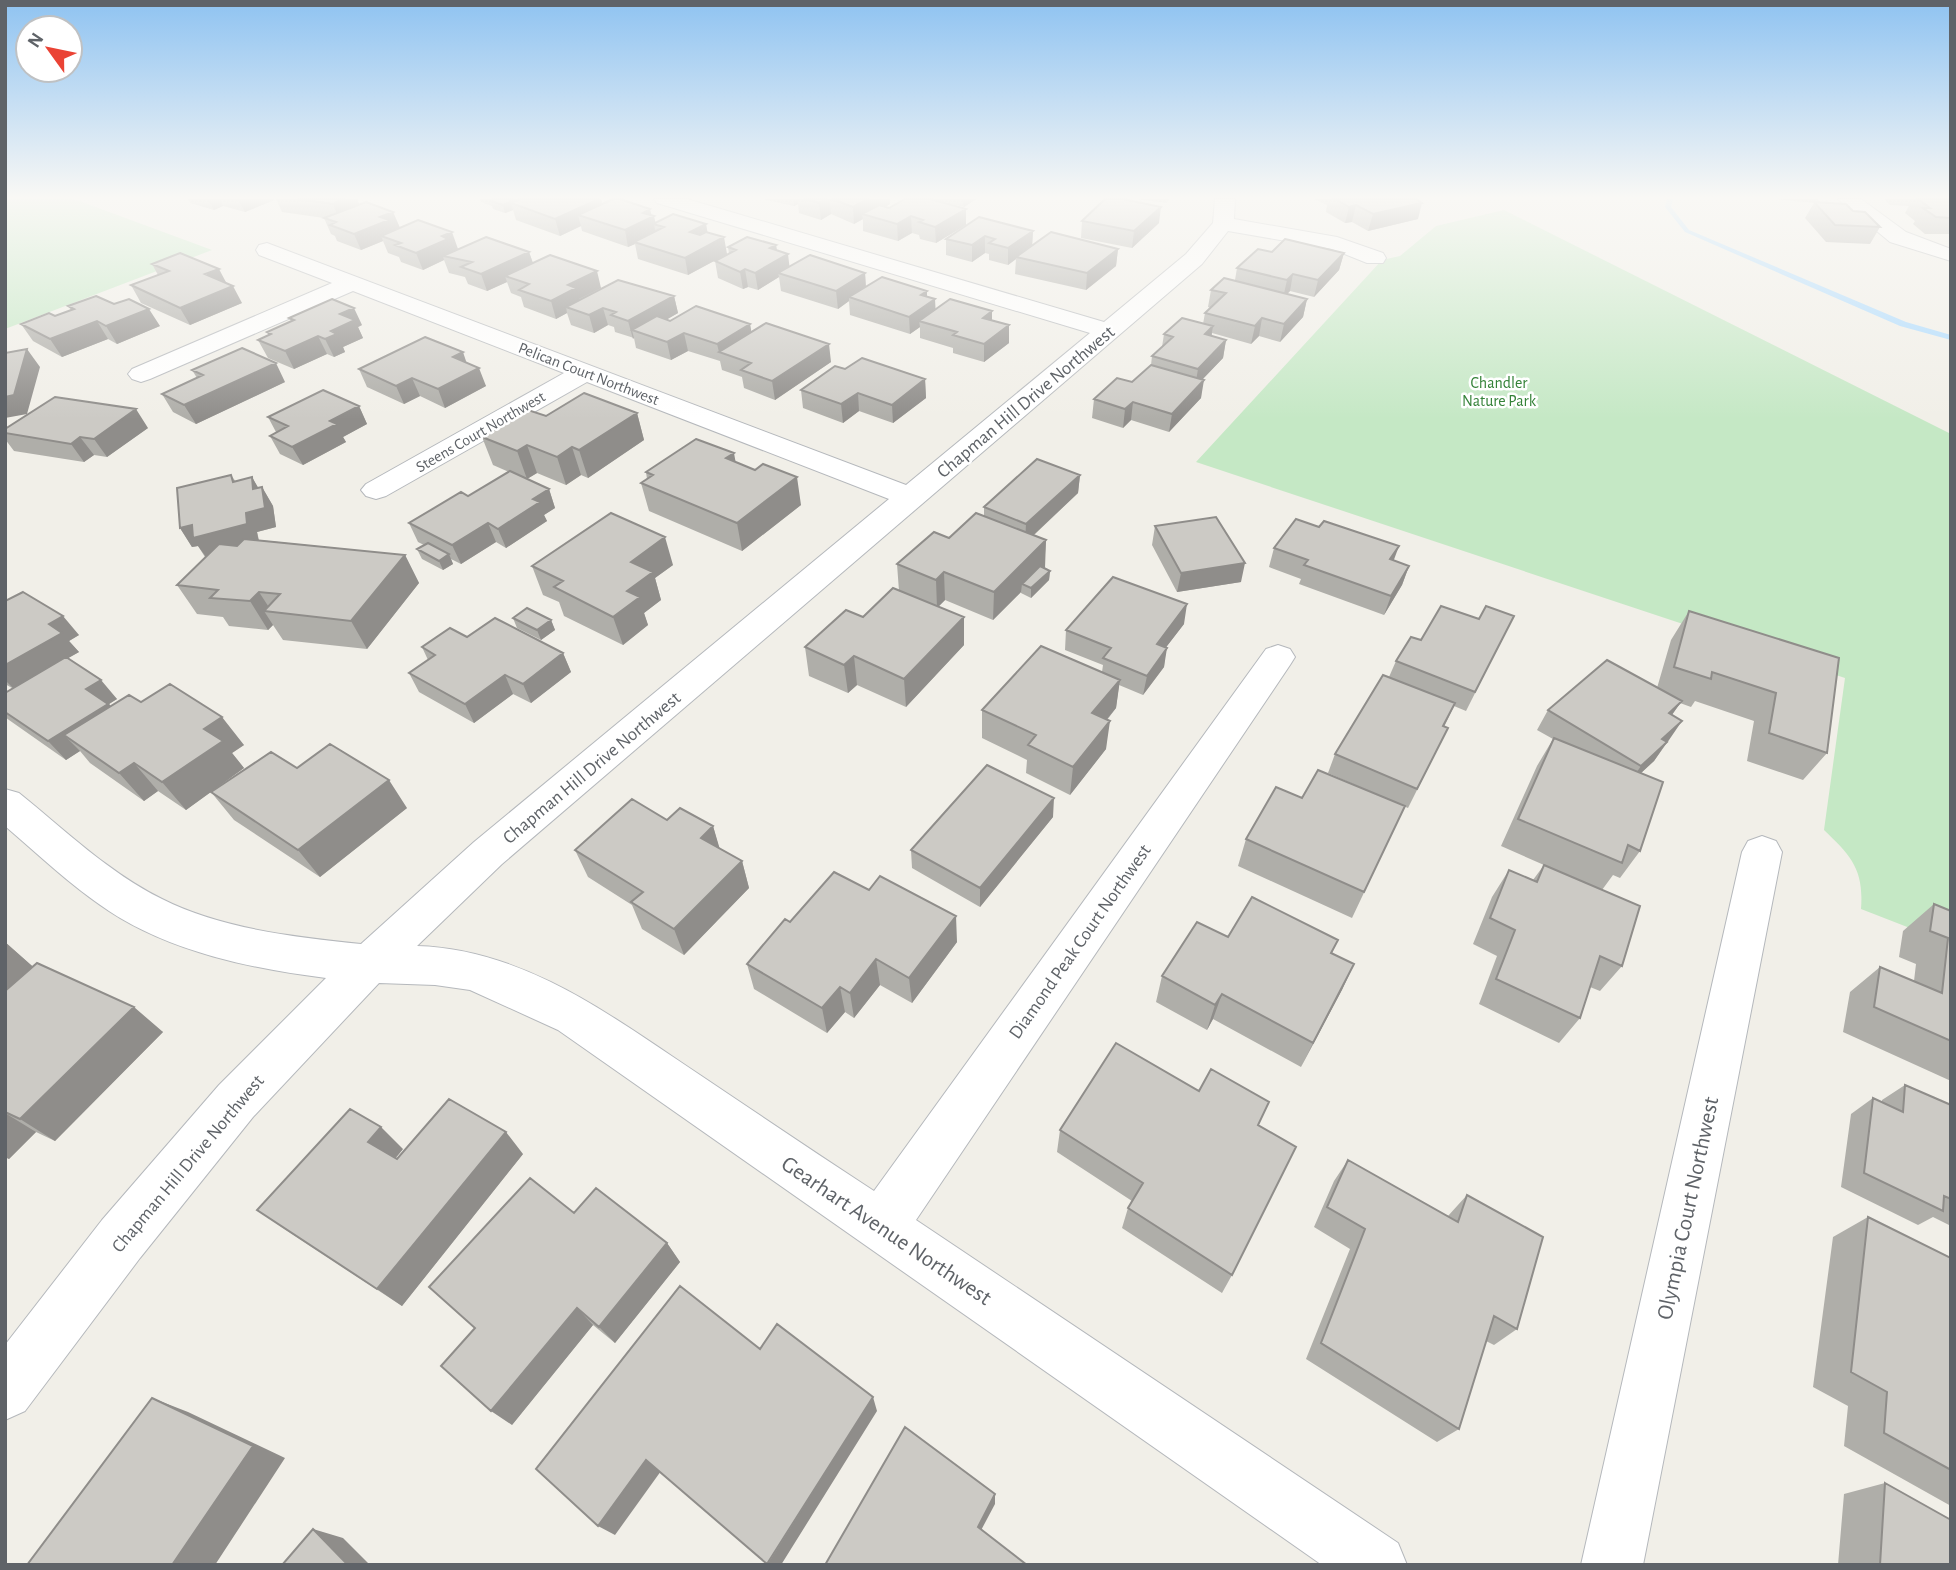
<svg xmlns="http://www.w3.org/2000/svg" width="1956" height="1570" viewBox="0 0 1956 1570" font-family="'Alegreya Sans',sans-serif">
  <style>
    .green { fill: #c5e8c5 }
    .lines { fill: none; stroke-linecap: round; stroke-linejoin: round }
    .stream { fill: #aadaff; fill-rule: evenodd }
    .minor-casing { stroke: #b5b8bc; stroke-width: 2 }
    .minor { fill: #fff; fill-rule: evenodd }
    .wall { fill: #afaea9 }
    .shaded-wall { fill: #8f8d8a }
    .building { fill: #cccac5; stroke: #8f8d8a; stroke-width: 2 }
    .labels { text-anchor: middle; stroke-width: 5; stroke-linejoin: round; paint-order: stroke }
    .far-street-label { font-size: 16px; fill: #5f6368; stroke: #fff }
    .far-park-label { font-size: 16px; fill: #348238; stroke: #fff }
    .street-label { font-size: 19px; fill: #5f6368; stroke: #fff }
    .near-street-label { font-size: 23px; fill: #5f6368; stroke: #fff }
  </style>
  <rect width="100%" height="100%" fill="#f1efe8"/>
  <path class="green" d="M5 199H74L212 250 5 329Z
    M1504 210 1951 434V944L1861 909C1864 869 1851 856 1824 830L1845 678 1196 462 1382 260 1400 256 1436 226Z"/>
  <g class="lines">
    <path class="stream" d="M1667 199H1673L1671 207 1689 230 1906 322 1951 335V340L1900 326 1685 232 1665 207Z"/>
    <g class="minor-casing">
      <path id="minor" d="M654 199H687L1104 322 1186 254 1213 223 1215 199H1235L1234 219 1337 237 1383 253 1386 258 1383 263H1367L1332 249 1228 231 1202 264 502 864 417 946C525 949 614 1018 700 1075 758 1114 816 1153 874 1191L1266 649 1278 645 1290 649 1295 657 1290 665 916 1220 1398 1543 1407 1565H1322L558 1030 470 990 435 985 379 983 253 1117 140 1258 25 1411 5 1420V1345L102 1220 219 1085 326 978C253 969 171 952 109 911 71 886 39 855 5 826V789L19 793C65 830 109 873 162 899 221 929 295 937 361 944L474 842 889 499 587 382 386 496 376 499 366 496 361 490 366 484 564 373 353 291 150 379 141 382 132 379 128 374 132 369 332 283 259 255 256 250 259 245 267 243 906 485 1090 333 657 203Z
        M1838 199H1861L1906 232 1951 249V261L1890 242Z
        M1762 836 1776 841 1782 852 1643 1565H1581L1742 852 1748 841Z"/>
    </g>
    <use href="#minor" class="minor"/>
  </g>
  <path class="wall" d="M188 199H273L274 200 245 212 223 206 214 210 190 203Z
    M276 199H357L359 204 393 212 400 228 458 249 452 251 529 252 533 263 601 288 580 300 674 296 678 313 667 319 670 321 750 324 751 332 831 362 775 400 744 388 742 377 722 370 720 361 688 351 671 360 636 348 634 338 615 332 614 327 608 325 594 333 571 325 567 313 556 319 524 307 521 297 511 293 507 282 487 291 468 284 465 277 449 273 444 260 423 270 401 262 399 257 388 253 383 241 361 250 337 241 335 236 331 234 324 218 282 212Z
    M480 199H601L602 204 652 215 656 223 706 224 707 232 727 254 688 275 638 259 635 244 628 247 582 231 581 226 560 236 516 220 513 210 505 213 493 209 492 206 481 202Z
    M762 199H890V204L885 207 889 208 966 209V225L936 243 920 239 919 235 912 233 898 241 863 231V219L854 224 831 214 821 220 799 213 798 204 794 206Z
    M933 199H976L964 207Z
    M1135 199H1169L1167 203Z
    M1314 199H1417L1418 219 1368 231 1352 222 1345 223 1326 212 1327 205Z
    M1775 199H1819L1817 202 1853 211 1880 227 1870 244 1826 242 1805 218 1814 203Z
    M1884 199H1951V234H1925L1913 224 1915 221 1905 213 1909 206 1890 205Z
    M1082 221 1159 223 1132 248 1081 238Z
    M1033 231 1032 246 1118 249 1116 266 1086 290 1015 274 1016 259 1008 265 989 260V254L985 253 972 262 946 255V239Z
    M776 245 777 250 790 267 865 273 866 287 927 296 935 309 992 311V320L1009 325V343L984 362 953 353V348L920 338V327L910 334 850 315 849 301 838 309 781 291 779 277 758 290 748 287 743 289 718 278 715 261 729 254 728 247Z
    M1272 252 1344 253 1339 270 1314 297 1290 291 1287 294 1307 299 1303 317 1280 342 1259 336 1251 344 1212 333V336L1226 340 1223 358 1202 380 1201 398 1169 432 1131 420 1123 428 1092 418 1094 399 1132 382 1151 365 1152 356 1162 347 1164 334 1203 324 1205 313 1211 308 1208 307 1211 290 1235 280 1237 268Z
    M152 264 242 303 190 325 141 303 131 285 158 275Z
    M68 306 160 326 117 344 108 339 62 357 33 341 21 324 55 316 71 310Z
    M289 318 362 325 358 327 363 338 343 347 345 352 334 357 327 354 294 369 268 358 258 340 269 335 267 332 291 321Z
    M467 363 486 386 445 408 420 396 404 404 367 387 359 369Z
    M845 369 925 379 926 398 893 423 859 411 843 423 803 408 801 390Z
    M192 370 285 382 196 424 173 412 162 394 197 378Z
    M359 406 367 424 343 437 346 442 303 465 280 454 270 436 276 432 268 417Z
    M637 413 644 440 588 478 581 475 566 485 537 473 527 479 549 489 555 508 544 515 547 521 506 548 496 542 461 564 451 559 453 564 443 570 422 559 417 549 424 545 418 542 409 523 468 496 509 472 493 465 482 437 546 416Z
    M148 428 107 457 94 455 84 462 14 451 5 439V429Z
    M736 462 801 505 742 551 649 511 641 483 647 479 646 472Z
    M231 475 236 482 252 477 258 488 262 487 273 506 276 527 257 532 259 540 405 555 419 583 367 649 283 640 273 625 268 630 229 626 223 617 197 614 177 585 205 557 198 546 192 547 180 528Z
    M1080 475 1078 493 1034 535 1046 540 1044 568 1050 571 1049 580 1031 598 1021 593V592L993 620 945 600 938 607 964 645 906 707 857 685 848 693 809 676 805 647 863 617 899 591 897 564 949 538 984 516V507Z
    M1155 526 1241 582 1177 592 1152 545Z
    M1274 548 1393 561 1409 566 1402 585 1384 615 1299 584 1301 579 1269 567Z
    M673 565 655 578 661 600 644 613 648 625 623 645 564 616 559 602 543 595 532 566Z
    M5 601 79 635 69 641 79 652 68 658 117 699 109 704 111 707 141 702 244 745 232 753 244 768 186 810 158 791 144 801 90 763 80 751 66 760 9 720 5 717V693L12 688 5 684Z
    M1689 611 1839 658 1827 753 1803 780 1747 761 1754 721 1695 701 1691 707 1680 703 1672 715 1669 740 1654 761 1641 773 1640 851 1620 878 1613 875 1602 890 1622 966 1600 991 1590 987 1580 1018 1559 1043 1479 1004 1497 956 1473 944 1492 897 1509 870 1533 880 1544 865 1501 846 1537 766 1553 739 1537 730 1548 710 1657 688 1671 640Z
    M1514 616 1466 711 1454 706 1444 727 1448 728 1408 808 1328 773 1335 754 1389 677 1396 661 1421 640 1479 619Z
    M513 618 551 620 555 630 541 640 517 628Z
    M1184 624 1166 647 1164 667 1143 695 1119 685 1116 708 1107 720 1106 749 1070 795 1026 773 1027 760 982 738V710L1102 672 1103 665 1065 650 1066 630Z
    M467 637 563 653 571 672 531 703 513 694 474 723 419 692 409 673 428 660 422 647Z
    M211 792 407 808 320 877 234 820Z
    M1302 798 1405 806 1352 918 1238 866 1246 839Z
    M1053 817 980 907 912 868 911 850Z
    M667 820 713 826 719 848 742 861 749 888 684 955 642 929 632 905 588 877 575 850Z
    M1934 904 1951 911V1081L1843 1032 1850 992 1880 967 1914 981 1916 964 1899 957 1903 931Z
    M790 922 957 942 912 1003 880 985 854 1018 845 1012 827 1033 754 989 747 964Z
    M1228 937 1338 940 1332 953 1354 964 1301 1067 1213 1019 1207 1030 1156 1002 1162 976Z
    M5 942 33 967 163 1032 55 1141 36 1132 9 1159 5 1157Z
    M1905 1085 1951 1105V1226L1933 1217 1918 1225 1841 1187 1851 1114 1873 1098 1882 1102V1100Z
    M1199 1091 1258 1125 1232 1275 1222 1293 1122 1228 1128 1208 1132 1201 1057 1152 1060 1130Z
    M403 1149 396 1158 523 1154 402 1306 286 1230 257 1210Z
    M1348 1160 1448 1216 1467 1195 1517 1329 1494 1345 1486 1341 1459 1429 1437 1442 1306 1359 1350 1249 1314 1227 1334 1181Z
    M574 1213 667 1243 680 1262 615 1343 593 1325 512 1425Z
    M1868 1217 1951 1258V1506L1844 1446 1848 1406 1813 1387 1833 1237Z
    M1885 1483 1951 1565H1838L1844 1494Z"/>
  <path class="shaded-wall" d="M208 199H220L223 206 214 210Z
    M238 199H273L274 200 245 212Z
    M339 199H357L360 207 340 221 333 204Z
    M599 199H601L605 215H578L581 226 560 236 555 219Z
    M794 199H798V204L794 206Z
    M827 199H829L831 214 821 220 819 203Z
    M868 199H890V204L868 216 862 214 863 219 854 224 853 207Z
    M963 199H976L964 207Z
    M514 200 516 205 511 203 513 210 505 213 503 205Z
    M1422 203 1418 219 1368 231 1373 214Z
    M1356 205 1352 222 1345 223 1349 207Z
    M1161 207 1159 223 1132 248 1134 231Z
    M650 209 652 217 654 216 656 225 654 224 656 234 634 242 635 244 628 247 625 230 643 213Z
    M966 209V225L936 243 935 227Z
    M393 212 400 228 381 236 383 241 361 250 354 234 380 217Z
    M911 216 912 233 898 241 897 224Z
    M706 224 709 240 690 232Z
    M1033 231 1032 247 1016 257V259L1008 265V248Z
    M452 232 458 249 443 256 444 260 423 270 416 253 442 236Z
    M985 236V253L972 262V245Z
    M724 237 727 254 688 275 685 258Z
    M776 245 778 259 788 254 790 271 778 273 779 277 758 290 755 273 770 248Z
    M1118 249 1116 266 1086 290 1087 273Z
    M529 252 535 269 505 276 507 282 487 291 481 274Z
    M1344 253 1339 270 1314 297 1318 280Z
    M219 269 228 286 205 274Z
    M745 269 748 287 743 289 740 272Z
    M597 271 601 288 579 299 581 305 566 307 567 313 556 319 551 301 568 285Z
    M865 273 866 290 849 297V301L838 309 836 291Z
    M1293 274 1290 291 1283 298 1287 280Z
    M233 286 242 303 190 325 180 308Z
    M927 291V304L935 299 936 317 919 321 920 327 910 334 909 317 921 295Z
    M674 296 678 313 642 334 632 330 634 338 633 339 628 321Z
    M1307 299 1303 317 1280 342 1284 324Z
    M354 308 362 325 358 327 363 338 343 347 345 352 334 357 325 339 340 314Z
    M603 308 608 325 594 333 589 315Z
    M149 309 160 326 117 344 106 326Z
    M992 311V328L983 318Z
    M1262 318 1259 336 1251 344 1255 326Z
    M97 321 108 339 62 357 50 339Z
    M750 324 753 341 719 352 717 344Z
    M1009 325V343L984 362V344Z
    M1213 326 1210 344 1205 334Z
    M684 333 688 351 671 360 667 342Z
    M318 336 327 354 294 369 285 351Z
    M1226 340 1223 358 1195 387 1198 369Z
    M829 344 831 362 775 400 772 381Z
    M27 349 40 367 27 414 5 418V397Z
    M463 352 469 370 453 357Z
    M276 363 285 382 196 424 184 405Z
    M479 368 486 386 445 408 438 389Z
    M412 378 420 396 404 404 396 386Z
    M925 379 926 398 893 423 892 405Z
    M1204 380 1201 398 1169 432 1172 414Z
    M858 393 859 411 843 423 841 404Z
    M1133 402 1131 420 1123 428 1125 409Z
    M359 406 367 424 343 437 346 442 303 465 292 447 330 421Z
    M136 409 148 428 107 457 94 439Z
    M637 413 644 440 588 478 579 450Z
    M80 437 94 455 84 462 71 444Z
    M527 445 537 473 527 479 517 451Z
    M572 447 581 475 566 485 557 457Z
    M734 453 739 481 726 458Z
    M1080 475 1078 493 1025 543 1026 524Z
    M252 477 263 496 253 489Z
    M797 477 801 505 742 551 737 523Z
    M262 487 273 506 276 527 257 532 259 543 206 557 198 546 192 547 180 528 246 513Z
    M549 489 555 508 544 515 547 521 506 548 498 529 533 499Z
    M488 523 496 542 461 564 452 545Z
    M665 537 673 565 655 578 661 600 644 613 648 625 623 645 613 617 627 591 631 562Z
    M1046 540 1045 568 1027 586 1022 584 1021 592 993 620 994 592Z
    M1399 546 1392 565 1390 559Z
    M449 554 453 564 443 570 439 561Z
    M405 555 419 583 367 649 351 621Z
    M1245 563 1241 582 1177 592 1181 573Z
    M1409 566 1402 585 1384 615 1391 596Z
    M1050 571 1049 580 1031 598V588Z
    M944 572 945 600 937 608 936 580Z
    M259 592 272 612 264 611 273 625 268 630 250 601Z
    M1187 604 1184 624 1154 663 1157 644Z
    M63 616 79 635 69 641 79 652 14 689 5 680V665L49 624Z
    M964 617V645L906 707 904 679Z
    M551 620 555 630 541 640 537 630Z
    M1167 648 1164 667 1143 695 1147 676Z
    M563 653 571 672 531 703 523 684Z
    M854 656 857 685 848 693 844 665Z
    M505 675 513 694 474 723 465 704Z
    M101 680 117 699 109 704 125 723 64 735 80 751 66 760 48 741 86 689Z
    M1120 680 1116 708 1089 741 1092 713Z
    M1682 701 1668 720 1669 713Z
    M222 717 244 745 232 753 244 768 186 810 162 782 204 729Z
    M1110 721 1106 749 1070 795 1073 767Z
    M1682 721 1669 740 1649 758 1662 739Z
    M1667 742 1654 761 1628 785 1641 766Z
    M134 763 158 791 144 801 119 773Z
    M389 780 407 808 320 877 298 850Z
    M1054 798 1053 817 980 907V888Z
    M713 826 721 853 701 838Z
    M742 861 749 888 684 955 674 929Z
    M956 916 957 942 912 1003 909 978Z
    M5 942 39 972 5 997Z
    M876 959 880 985 854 1018 850 993Z
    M1354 964 1342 990 1301 1067 1313 1043Z
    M840 987 845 1012 827 1033 822 1008Z
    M1222 994 1213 1019 1207 1030 1215 1005Z
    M134 1007 163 1032 55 1141 20 1119Z
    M5 1113 36 1132 9 1159 5 1157Z
    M381 1127 403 1149 391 1163 368 1142Z
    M506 1132 523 1154 402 1306 377 1289Z
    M667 1243 680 1262 615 1343 599 1327Z
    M577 1308 593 1325 512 1425 491 1411Z
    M873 1397 877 1411 781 1565H767Z
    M152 1398 188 1412 285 1458 215 1565H172Z
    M646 1460 661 1471 615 1535 598 1526Z
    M995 1494V1504L978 1536V1527Z
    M313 1529 343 1538 370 1565H348Z"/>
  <path class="building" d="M298 199H341L333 204Z
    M494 199H512L514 200 503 205 491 201Z
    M520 199H599L555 219 511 203Z
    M613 199H620L650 209 643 213 654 216 625 230 578 215Z
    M805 199H827L819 203Z
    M832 199H868L853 207Z
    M905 199H931L966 209 935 227 919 222 923 220 911 216 897 224 862 214 879 205 889 208Z
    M1105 199H1123L1161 207 1134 231 1082 221Z
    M1335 199H1416L1422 203 1373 214 1356 205 1349 207Z
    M1918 199H1951V218L1936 217 1923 208H1930Z
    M366 202 393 212 380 217 389 220 354 234 330 225 336 222 324 218Z
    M1814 202 1846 204 1853 211 1865 212 1880 227 1835 225Z
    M673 214 706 224 690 232 700 235 706 232 724 237 685 258 634 242 664 227 653 224Z
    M979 217 1033 231 1008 248 989 243 995 239 985 236 972 245 946 239Z
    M418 220 452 232 442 236 448 239 416 253 395 245 401 243 381 236Z
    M1051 232 1118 249 1087 273 1016 257Z
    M486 237 529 252 481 274 461 267 472 262 443 256Z
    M747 237 776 245 770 248 788 254 755 273 745 269 740 272 715 261 736 250 728 247Z
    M1285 239 1344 253 1318 280 1293 274 1287 280 1237 268 1258 249 1272 252Z
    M180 253 219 269 205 274 233 286 180 308 131 285 169 271 152 264Z
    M550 255 597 271 568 285 576 288 551 301 519 290 529 284 505 276Z
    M810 255 865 273 836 291 778 273Z
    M882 277 927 291 921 295 935 299 909 317 849 297Z
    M1224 278 1307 299 1284 324 1262 318 1255 326 1205 313 1226 293 1211 290Z
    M618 280 674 296 628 321 611 315 616 312 603 308 589 315 566 307Z
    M96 296 114 304 129 299 149 309 106 326 97 321 50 339 21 324 49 313 55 316 74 309 68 306Z
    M332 299 354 308 340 314 355 320 331 331 337 334 325 339 318 336 285 351 258 340 271 334 267 332 294 320 289 318Z
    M950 299 992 311 983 318 1009 325 984 344 953 335 957 332 919 321Z
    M696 306 750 324 717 344 684 333 667 342 632 330 657 316 670 321Z
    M1182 318 1213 326 1205 334 1226 340 1198 369 1152 356 1173 337 1164 334Z
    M766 323 829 344 772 381 741 370 751 363 719 352Z
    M425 337 463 352 453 357 479 368 438 389 412 378 396 386 359 369Z
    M242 348 276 363 184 405 162 394 203 375 192 370Z
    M27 349 14 395 5 397V353Z
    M862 358 925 379 892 405 858 393 841 404 801 390 835 366 845 369Z
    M1151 365 1204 380 1172 414 1133 402 1125 409 1094 399 1117 378 1132 382Z
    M323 390 359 406 330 421 337 424 292 447 270 436 288 426 268 417Z
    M584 393 637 413 579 450 572 447 557 457 527 445 517 451 482 437 528 410 546 416Z
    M55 397 136 409 94 439 80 437 71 444 5 433V429Z
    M696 439 734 453 726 458 755 470 763 464 797 477 737 523 641 483 653 475 646 472Z
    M1037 459 1080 475 1026 524 984 507Z
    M510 471 549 489 533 499 540 502 498 529 488 523 452 545 409 523 461 492 468 496Z
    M231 475 233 482 252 477 253 489 262 487 265 508 246 513 247 524 193 538 192 525 180 528 177 488Z
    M611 513 665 537 631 562 653 572 627 591 640 597 613 617 554 587 563 581 532 566Z
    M976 513 1046 540 994 592 944 572 936 580 897 564 934 532 949 538Z
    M1216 517 1245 563 1181 573 1155 526Z
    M1296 519 1319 527 1324 521 1399 546 1390 559 1409 566 1391 596 1304 565 1308 560 1274 548Z
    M244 539 405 555 351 621 264 611 280 594 259 592 250 601 210 598 218 590 177 585 219 544 237 546Z
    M428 543 449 554 439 561 417 549Z
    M1040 566 1050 571 1031 588 1022 584Z
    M1113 577 1187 604 1157 644 1167 648 1147 676 1103 658 1111 648 1066 630Z
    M893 588 964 617 904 679 854 656 844 665 805 647 846 610 863 617Z
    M23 592 63 616 49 624 62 633 5 665V601Z
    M1441 606 1479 619 1486 606 1514 616 1475 692 1396 661 1411 637 1421 640Z
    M527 608 551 620 537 630 513 618Z
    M1689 611 1839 658 1827 753 1769 733 1776 693 1712 672 1711 679 1674 667Z
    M495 618 563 653 523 684 505 675 465 704 409 673 435 655 422 647 450 628 467 637Z
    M1041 646 1120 680 1092 713 1110 721 1073 767 1028 745 1036 735 982 710Z
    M66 657 101 680 86 689 108 704 48 741 5 712V693Z
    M1607 660 1682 701 1669 713 1682 721 1662 739 1667 742 1641 766 1548 710Z
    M1383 675 1455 703 1443 726 1448 728 1417 789 1335 754Z
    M170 684 222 717 204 729 223 741 162 782 134 763 119 773 64 735 129 695 141 702Z
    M1554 738 1663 782 1640 851 1628 845 1622 863 1518 819Z
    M330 744 389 780 298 850 211 792 271 752 297 768Z
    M987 765 1054 798 980 888 911 850Z
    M1318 770 1405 806 1364 892 1246 839 1276 787 1302 798Z
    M632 799 667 820 680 808 713 826 701 838 742 861 674 929 631 902 643 892 575 850Z
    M1544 865 1640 906 1622 966 1600 956 1580 1018 1496 979 1515 930 1490 918 1509 870 1537 882Z
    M834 872 869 890 880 876 956 916 909 978 876 959 850 993 840 987 822 1008 747 964 785 919 790 922Z
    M1252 897 1338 940 1331 953 1354 964 1313 1043 1222 994 1215 1005 1162 976 1197 922 1228 937Z
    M1934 904 1951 911V1041L1874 1007 1880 967 1942 993 1948 938 1930 931Z
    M37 963 134 1007 20 1119 5 1112V991Z
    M1116 1043 1199 1091 1211 1069 1269 1102 1258 1125 1296 1147 1232 1275 1128 1208 1143 1183 1060 1130Z
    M1905 1085 1951 1105V1199L1944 1196 1943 1211 1864 1173 1873 1098 1903 1112Z
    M449 1099 506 1132 377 1289 257 1210 350 1109 381 1127 368 1142 397 1159Z
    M1348 1160 1458 1222 1467 1195 1543 1237 1517 1329 1494 1316 1459 1429 1321 1343 1365 1229 1327 1207Z
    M530 1178 574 1213 596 1188 667 1243 599 1327 577 1308 491 1411 441 1366 475 1328 429 1287Z
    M1868 1217 1951 1258V1470L1884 1433 1887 1392 1851 1372Z
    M680 1286 760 1349 777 1324 873 1397 767 1564 646 1460 598 1526 536 1469Z
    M152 1398 253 1446 172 1565H27Z
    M905 1427 995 1494 978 1527 1027 1565H825Z
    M1885 1483 1951 1520V1565H1880Z
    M313 1529 348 1565H282Z"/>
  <linearGradient id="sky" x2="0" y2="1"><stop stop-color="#8fc3f1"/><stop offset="0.47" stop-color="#f9f8f5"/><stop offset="1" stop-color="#f9f8f5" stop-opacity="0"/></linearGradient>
  <rect width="1956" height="419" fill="url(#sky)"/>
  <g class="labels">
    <g class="far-street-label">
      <text transform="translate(589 373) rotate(21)" y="6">Pelican Court Northwest</text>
      <text transform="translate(480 431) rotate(-30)" y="6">Steens Court Northwest</text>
    </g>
    <g class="far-park-label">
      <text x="1499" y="388">Chandler<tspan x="1499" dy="18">Nature Park</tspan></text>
    </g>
    <g class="street-label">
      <text transform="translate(1025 401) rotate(-40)" y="7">Chapman Hill Drive Northwest</text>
      <text transform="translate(591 767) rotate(-40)" y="7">Chapman Hill Drive Northwest</text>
      <text transform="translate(1079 941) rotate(-55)" y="7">Diamond Peak Court Northwest</text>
      <text transform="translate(187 1163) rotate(-50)" y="7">Chapman Hill Drive Northwest</text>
    </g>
    <g class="near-street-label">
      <text transform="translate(1687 1208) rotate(-78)" y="8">Olympia Court Northwest</text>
      <text transform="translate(887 1230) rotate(34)" y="8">Gearhart Avenue Northwest</text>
    </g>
  </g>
  <rect width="1956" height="1570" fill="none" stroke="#5f6368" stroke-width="14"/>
  <g transform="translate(49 49) rotate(303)"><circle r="33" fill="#ffffff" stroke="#bfc1c3" stroke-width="2"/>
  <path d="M0-5L12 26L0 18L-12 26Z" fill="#ea4335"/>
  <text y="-10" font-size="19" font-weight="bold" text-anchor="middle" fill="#5f6368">N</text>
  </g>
</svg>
